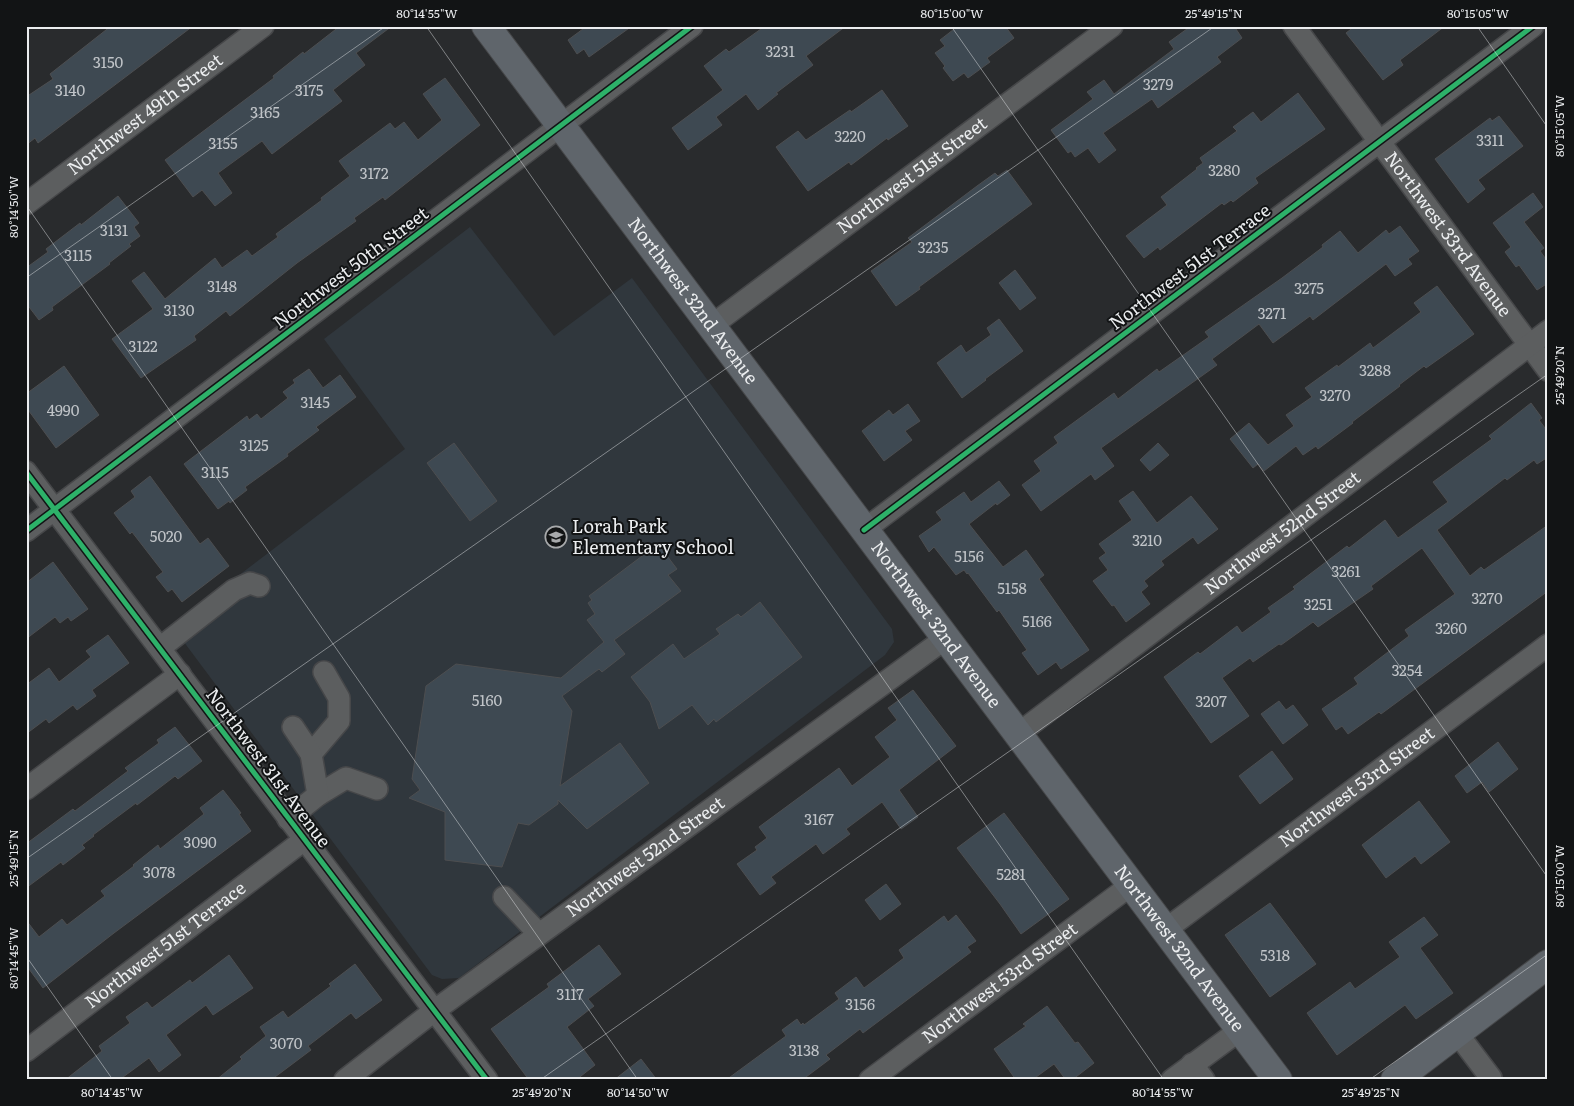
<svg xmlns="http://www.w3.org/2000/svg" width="1574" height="1106" viewBox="0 0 1574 1106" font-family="Literata,serif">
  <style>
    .built { fill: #30373d }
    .building { fill: #3e4952; stroke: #4d4e50 }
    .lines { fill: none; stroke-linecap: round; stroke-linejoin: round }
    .minor-casing { stroke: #464749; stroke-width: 24 }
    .major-casing { stroke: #464749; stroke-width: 30 }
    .minor { stroke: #5c5e5f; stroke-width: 21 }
    .major { stroke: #5f656b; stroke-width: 28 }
    .cycleway-casing { stroke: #121415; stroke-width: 8 }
    .cycleway { stroke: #2db169; stroke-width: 5 }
    .ticks { fill: none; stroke: #ebedef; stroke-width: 1; stroke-opacity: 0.45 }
    .labels { text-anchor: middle; stroke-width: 4; stroke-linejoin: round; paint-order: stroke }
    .number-label { font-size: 15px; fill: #c0c4c8 }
    .street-label { font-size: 18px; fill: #ebedef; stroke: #121415 }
    .poi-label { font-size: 18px; fill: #ebedef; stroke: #121415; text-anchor: start }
    .neatline { fill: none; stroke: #ebedef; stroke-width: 2 }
    .ticks-label { font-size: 12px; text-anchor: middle; fill: #ebedef }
  </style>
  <rect width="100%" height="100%" fill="#292b2d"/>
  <path class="built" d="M470 227 554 336 632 278 892 629 894 642 885 655 459 978 442 979 432 975 172 626 405 449 324 339Z"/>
  <path class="building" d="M111 26H193L38 143 35 138 26 145V97L53 79 50 74Z
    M340 26H392L356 53 365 65 333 90 342 101 272 154 262 141 218 173 232 193 215 206 202 190 193 197 165 160 274 78 273 76 303 52 304 54Z
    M587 26H632L589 57 584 49 577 54 568 40Z
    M765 26H846L806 56 813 65 776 93 778 94 758 110 746 94 716 117 722 125 688 150 672 128 723 90 704 66 726 49 729 52Z
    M958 26H1005L1014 38 987 58 990 62 968 78 964 73 953 81 943 68 945 66 935 53 945 46 940 40Z
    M1191 26H1234L1242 38 1217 57 1221 62 1158 108 1152 99 1103 133 1116 150 1099 163 1088 148 1075 157 1071 151 1068 153 1051 130 1093 99 1087 92 1104 80 1114 94 1174 49 1169 42Z
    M1355 26H1445L1400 60 1403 65 1383 80 1346 33Z
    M445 78 480 125 385 200 383 197 354 218 356 221 297 263 230 316 226 311 194 336 196 340 141 378 112 339 153 309 132 281 144 272 165 299 215 258 222 268 247 250 252 256 278 237 276 234 322 200 321 198 350 176 339 161 390 123 395 129 404 122 418 140 442 120 423 94Z
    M882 90 908 126 888 140 887 138 851 165 849 162 808 191 776 147 798 131 806 140 850 110 851 112Z
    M1298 93 1325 129 1255 178 1258 183 1233 202 1231 200 1224 205 1222 203 1160 250 1158 247 1144 258 1126 236 1167 205 1161 197 1197 169 1196 168 1203 163 1200 158 1237 131 1233 127 1253 112 1261 122Z
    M1499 116 1523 146 1478 180 1485 189 1468 203 1435 159 1490 118 1492 121Z
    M1007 170 1032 204 919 287 920 289 896 306 871 271 912 242 908 238 977 186 995 173 998 176Z
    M1533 193 1543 207 1524 222 1544 248 1540 251 1548 262V283L1537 290 1519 265 1516 267 1505 252 1511 247 1493 223Z
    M118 196 139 223 134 227 140 236 129 244 131 246 109 263 110 264 52 307 53 310 39 320 26 303V268L48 252 46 249 80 223 81 225Z
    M1400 226 1419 251 1408 259 1412 264 1395 276 1386 264 1313 320 1310 316 1273 343 1259 324 1212 359 1217 365 1101 448 1114 466 1095 480 1091 474 1041 511 1022 485 1041 471 1034 461 1058 443 1054 437 1114 393 1118 399 1157 369 1159 372 1209 337 1205 332 1282 278 1323 247 1322 245 1340 231 1358 253 1386 230 1389 234Z
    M1015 270 1036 298 1020 310 999 283Z
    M1437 286 1474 334 1426 368 1424 366 1399 385 1400 386 1352 422 1353 423 1318 449 1316 446 1303 455 1296 446 1264 471 1258 464 1253 468 1230 439 1249 423 1268 445 1294 426 1286 415 1312 397 1305 388 1337 365 1338 367 1370 343 1373 348 1421 312 1414 303Z
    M999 319 1023 351 985 379 986 380 962 398 937 363 961 345 966 353 991 335 987 328Z
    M64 366 99 415 56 448 26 407V394Z
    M309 369 323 388 340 375 356 397 316 427 319 430 287 454 288 456 245 487 247 490 230 503 229 501 218 509 184 464 247 416 249 420 257 414 261 419 288 398 283 392 295 383 293 380Z
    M1531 403 1542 418 1539 420 1548 432V457L1537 464 1534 460 1507 480 1505 478 1437 530 1470 576 1481 567 1484 570 1548 525V591L1381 714 1379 712 1348 734 1342 726 1336 730 1322 709 1358 684 1354 678 1409 636 1405 630 1455 594 1422 548 1371 586 1373 589 1318 627 1313 622 1281 645 1279 644 1253 662 1250 658 1222 678 1249 716 1211 743 1164 677 1198 652 1200 654 1237 626 1242 633 1271 612 1268 608 1295 589 1293 587 1347 546 1349 548 1385 520 1398 538 1448 502 1433 482 1492 439 1489 436Z
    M908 404 920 421 905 431 912 440 884 461 862 431 889 410 893 415Z
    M454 443 497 501 470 521 427 463Z
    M1158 443 1169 455 1150 471 1140 460Z
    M150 476 200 544 208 538 229 566 182 602 172 589 168 592 156 577 163 572 132 532 130 534 114 513 135 497 131 491Z
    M999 481 1010 495 997 505 996 503 969 524 1003 567 1026 550 1044 575 1039 579 1089 650 1061 669 1056 662 1038 675 1022 653 1027 650 999 610 997 612 968 573 967 574 964 570 956 575 934 547 929 552 919 536 942 520 936 512 964 492 971 502Z
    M1133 491 1157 523 1191 496 1218 529 1198 544 1193 537 1161 561 1164 565 1144 581 1148 586 1141 592 1150 604 1126 622 1114 605 1112 606 1093 581 1108 570 1099 558 1106 553 1099 544 1132 520 1119 501Z
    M658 544 677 569 668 575 681 591 614 640 625 654 602 672 599 669 562 696 572 711 560 786 620 743 649 783 587 829 558 800V804L529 825 518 823 502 867 445 860V812L409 798 420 790 412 779 426 686 456 664 561 678 604 642 587 620 595 614 588 603 592 600 589 596Z
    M53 562 88 609 71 621 68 617 60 623 55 617 26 639V583Z
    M760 602 802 657 716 722 714 719 708 725 692 705 659 729 650 702 631 677 673 644 684 659 720 634 716 629 738 614 741 617Z
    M108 635 129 663 92 690 96 696 77 710 73 705 49 723 46 719 26 734V685L49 668 59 682 91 657 86 651Z
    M913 690 956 746 899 790 918 817 901 829 882 802 846 829 850 834 823 854 816 844 771 877 776 883 760 895 737 864 757 850 755 847 767 838 759 827 839 768 852 786 890 757 875 737 897 720 888 708Z
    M1279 701 1286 710 1293 705 1308 725 1283 744 1261 714Z
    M175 727 202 761 178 779 175 776 137 805 136 803 93 835 94 836 82 845 85 848 63 865 61 862 26 888V844L73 809 75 811 128 771 125 768 159 743 157 740Z
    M1498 742 1518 769 1489 792 1482 782 1467 793 1455 776Z
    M1272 751 1293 779 1260 804 1239 776Z
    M223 790 241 813 239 814 251 831 114 933 43 988 26 965V920L39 937 62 919 67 925 105 896 101 891 134 866 133 865 158 845 160 849 204 814 200 808Z
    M1419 801 1450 842 1421 864 1415 856 1386 878 1362 845Z
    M1004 813 1069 899 1021 934 1000 904 957 848Z
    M886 884 901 904 880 920 865 900Z
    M1270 903 1316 964 1270 997 1225 935Z
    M956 915 976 941 967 947 971 952 863 1033 860 1029 826 1055 830 1059 802 1080H726L786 1036 782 1030 797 1019 801 1025 803 1023 804 1025 839 999 835 993 856 977 864 988 904 958 899 950 944 916 948 922Z
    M1424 917 1438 935 1420 948 1453 993 1416 1019 1405 1005 1337 1055 1307 1013 1350 982 1355 989 1400 957 1389 942Z
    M599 945 621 974 588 999 594 1006 567 1027 595 1065 576 1080H529L491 1029 549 987 547 984Z
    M229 955 253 988 213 1015 206 1005 166 1035 181 1055 159 1072 149 1058 119 1080H65L102 1051 99 1046 130 1023 126 1017 147 1002 152 1008 190 980 192 983Z
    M355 964 382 1000 356 1019 351 1013 308 1046 311 1050 271 1080H216L242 1059 240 1057 266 1036 260 1027 283 1011 288 1018 331 986 329 984Z
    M1047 1006 1075 1043 1078 1042 1094 1063 1072 1080H1066L1054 1064 1032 1080H1016L994 1049 1026 1026 1023 1024Z
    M641 1059 657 1080H614Z"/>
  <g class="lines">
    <g class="minor-casing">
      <g id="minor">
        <path id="s1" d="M1294 26 1548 370"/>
        <path id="s2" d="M26 204 263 26"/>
        <path id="s3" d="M711 326 1112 26"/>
        <path d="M26 472 487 1080"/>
        <path d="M864 530 1533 26"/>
        <path d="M26 531 692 26"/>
        <path d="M160 648 234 590 250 583 259 586"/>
        <path id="s4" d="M1018 734 1548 331"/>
        <path d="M311 754 339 721V698L324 672"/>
        <path d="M26 789 180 674"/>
        <path d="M318 795 346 778 377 789"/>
        <path d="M288 819 318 795 311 754 293 727"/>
        <path d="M504 897 539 934"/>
        <path id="s5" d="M1165 930 1548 645"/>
        <path d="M1457 1033 1491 1078"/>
        <path id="s6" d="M26 1051 304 840"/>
        <path d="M1192 1064 1204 1080"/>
        <path id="s7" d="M345 1080 434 1011 946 638"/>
        <path id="s8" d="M870 1080 1131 885"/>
        <path d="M1172 1080 1240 1030"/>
      </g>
    </g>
    <g class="major-casing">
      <g id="major">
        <path id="s9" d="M486 26 1278 1080"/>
        <path d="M1395 1080 1548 964"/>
      </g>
    </g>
    <use href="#minor" class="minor"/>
    <use href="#major" class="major"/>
    <g class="cycleway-casing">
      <path id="cycleway" d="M26 472 487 1080
        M864 530 1533 26
        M26 531 692 26"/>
    </g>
    <use href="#cycleway" class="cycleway"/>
  </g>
  <path class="ticks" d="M426 26 1164 1080M951 26 1548 878M1477 26 1548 128M26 205 638 1080M26 278 386 26M26 859 1215 26M26 956 113 1080M540 1080 1548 374M1369 1080 1548 954"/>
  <defs>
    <g id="school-ring" transform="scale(1.125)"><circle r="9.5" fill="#121415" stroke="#a7a9ab" stroke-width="1.5"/><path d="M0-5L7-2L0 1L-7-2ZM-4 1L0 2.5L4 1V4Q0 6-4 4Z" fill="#a7a9ab"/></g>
  </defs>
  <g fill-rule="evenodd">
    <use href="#school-ring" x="556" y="537"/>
  </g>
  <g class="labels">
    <g class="number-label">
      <text x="780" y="57">3231</text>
      <text x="108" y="68">3150</text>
      <text x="1158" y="90">3279</text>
      <text x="70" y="96">3140</text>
      <text x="309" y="96">3175</text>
      <text x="265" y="118">3165</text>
      <text x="850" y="142">3220</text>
      <text x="1490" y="146">3311</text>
      <text x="223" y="149">3155</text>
      <text x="1224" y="176">3280</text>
      <text x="374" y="179">3172</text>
      <text x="114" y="236">3131</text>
      <text x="933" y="253">3235</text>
      <text x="78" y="261">3115</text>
      <text x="222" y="292">3148</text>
      <text x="1309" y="294">3275</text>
      <text x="179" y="316">3130</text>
      <text x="1272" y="319">3271</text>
      <text x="143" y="352">3122</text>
      <text x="1375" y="376">3288</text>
      <text x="1335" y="401">3270</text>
      <text x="315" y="408">3145</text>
      <text x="63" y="416">4990</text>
      <text x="254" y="451">3125</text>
      <text x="215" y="478">3115</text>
      <text x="166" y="542">5020</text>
      <text x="1147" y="546">3210</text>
      <text x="969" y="562">5156</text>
      <text x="1346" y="577">3261</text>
      <text x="1012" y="594">5158</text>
      <text x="1487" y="604">3270</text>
      <text x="1318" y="610">3251</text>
      <text x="1037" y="627">5166</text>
      <text x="1451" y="634">3260</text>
      <text x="1407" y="676">3254</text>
      <text x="487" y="706">5160</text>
      <text x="1211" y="707">3207</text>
      <text x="819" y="825">3167</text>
      <text x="200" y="848">3090</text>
      <text x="159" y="878">3078</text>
      <text x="1011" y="880">5281</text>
      <text x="1275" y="961">5318</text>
      <text x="570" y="1000">3117</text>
      <text x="860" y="1010">3156</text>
      <text x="286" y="1049">3070</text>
      <text x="804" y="1056">3138</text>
    </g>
    <g class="street-label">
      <text dy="6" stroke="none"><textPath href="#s2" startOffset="149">Northwest 49th Street</textPath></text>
      <text dy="6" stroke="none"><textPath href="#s3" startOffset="251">Northwest 51st Street</textPath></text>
      <text dy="6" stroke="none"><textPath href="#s1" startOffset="259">Northwest 33rd Avenue</textPath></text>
      <text transform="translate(1190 267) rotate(-37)" y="6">Northwest 51st Terrace</text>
      <text transform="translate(351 268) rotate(-37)" y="6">Northwest 50th Street</text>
      <text dy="6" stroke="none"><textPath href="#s9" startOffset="344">Northwest 32nd Avenue</textPath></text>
      <text dy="6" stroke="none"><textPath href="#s4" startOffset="332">Northwest 52nd Street</textPath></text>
      <text dy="6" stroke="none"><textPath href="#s9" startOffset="749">Northwest 32nd Avenue</textPath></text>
      <text transform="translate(268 768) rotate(53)" y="6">Northwest 31st Avenue</text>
      <text dy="6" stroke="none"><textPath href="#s5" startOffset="239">Northwest 53rd Street</textPath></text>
      <text dy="6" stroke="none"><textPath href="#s7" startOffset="374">Northwest 52nd Street</textPath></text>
      <text dy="6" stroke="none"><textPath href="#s6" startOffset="175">Northwest 51st Terrace</textPath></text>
      <text dy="6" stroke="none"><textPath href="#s9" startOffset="1154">Northwest 32nd Avenue</textPath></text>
      <text dy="6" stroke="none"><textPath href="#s8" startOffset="162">Northwest 53rd Street</textPath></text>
    </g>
    <g class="poi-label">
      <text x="572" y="533">Lorah Park<tspan x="572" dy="21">Elementary School</tspan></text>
    </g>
  </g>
  <rect width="1574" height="1106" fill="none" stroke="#121415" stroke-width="55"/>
  <rect x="28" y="28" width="1518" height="1050" class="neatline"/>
  <g class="ticks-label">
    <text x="427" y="18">80°14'55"W</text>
    <text x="952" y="18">80°15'00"W</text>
    <text x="1214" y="18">25°49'15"N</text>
    <text x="1478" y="18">80°15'05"W</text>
    <text transform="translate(1560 126) rotate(-90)" y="4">80°15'05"W</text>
    <text transform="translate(14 207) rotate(-90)" y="4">80°14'50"W</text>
    <text transform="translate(1560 375) rotate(-90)" y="4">25°49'20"N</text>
    <text transform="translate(14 858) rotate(-90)" y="4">25°49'15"N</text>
    <text transform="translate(1560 876) rotate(-90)" y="4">80°15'00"W</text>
    <text transform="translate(14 958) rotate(-90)" y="4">80°14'45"W</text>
    <text x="112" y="1097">80°14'45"W</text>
    <text x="542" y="1097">25°49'20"N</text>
    <text x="638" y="1097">80°14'50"W</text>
    <text x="1163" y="1097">80°14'55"W</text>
    <text x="1371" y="1097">25°49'25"N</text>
  </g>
</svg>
